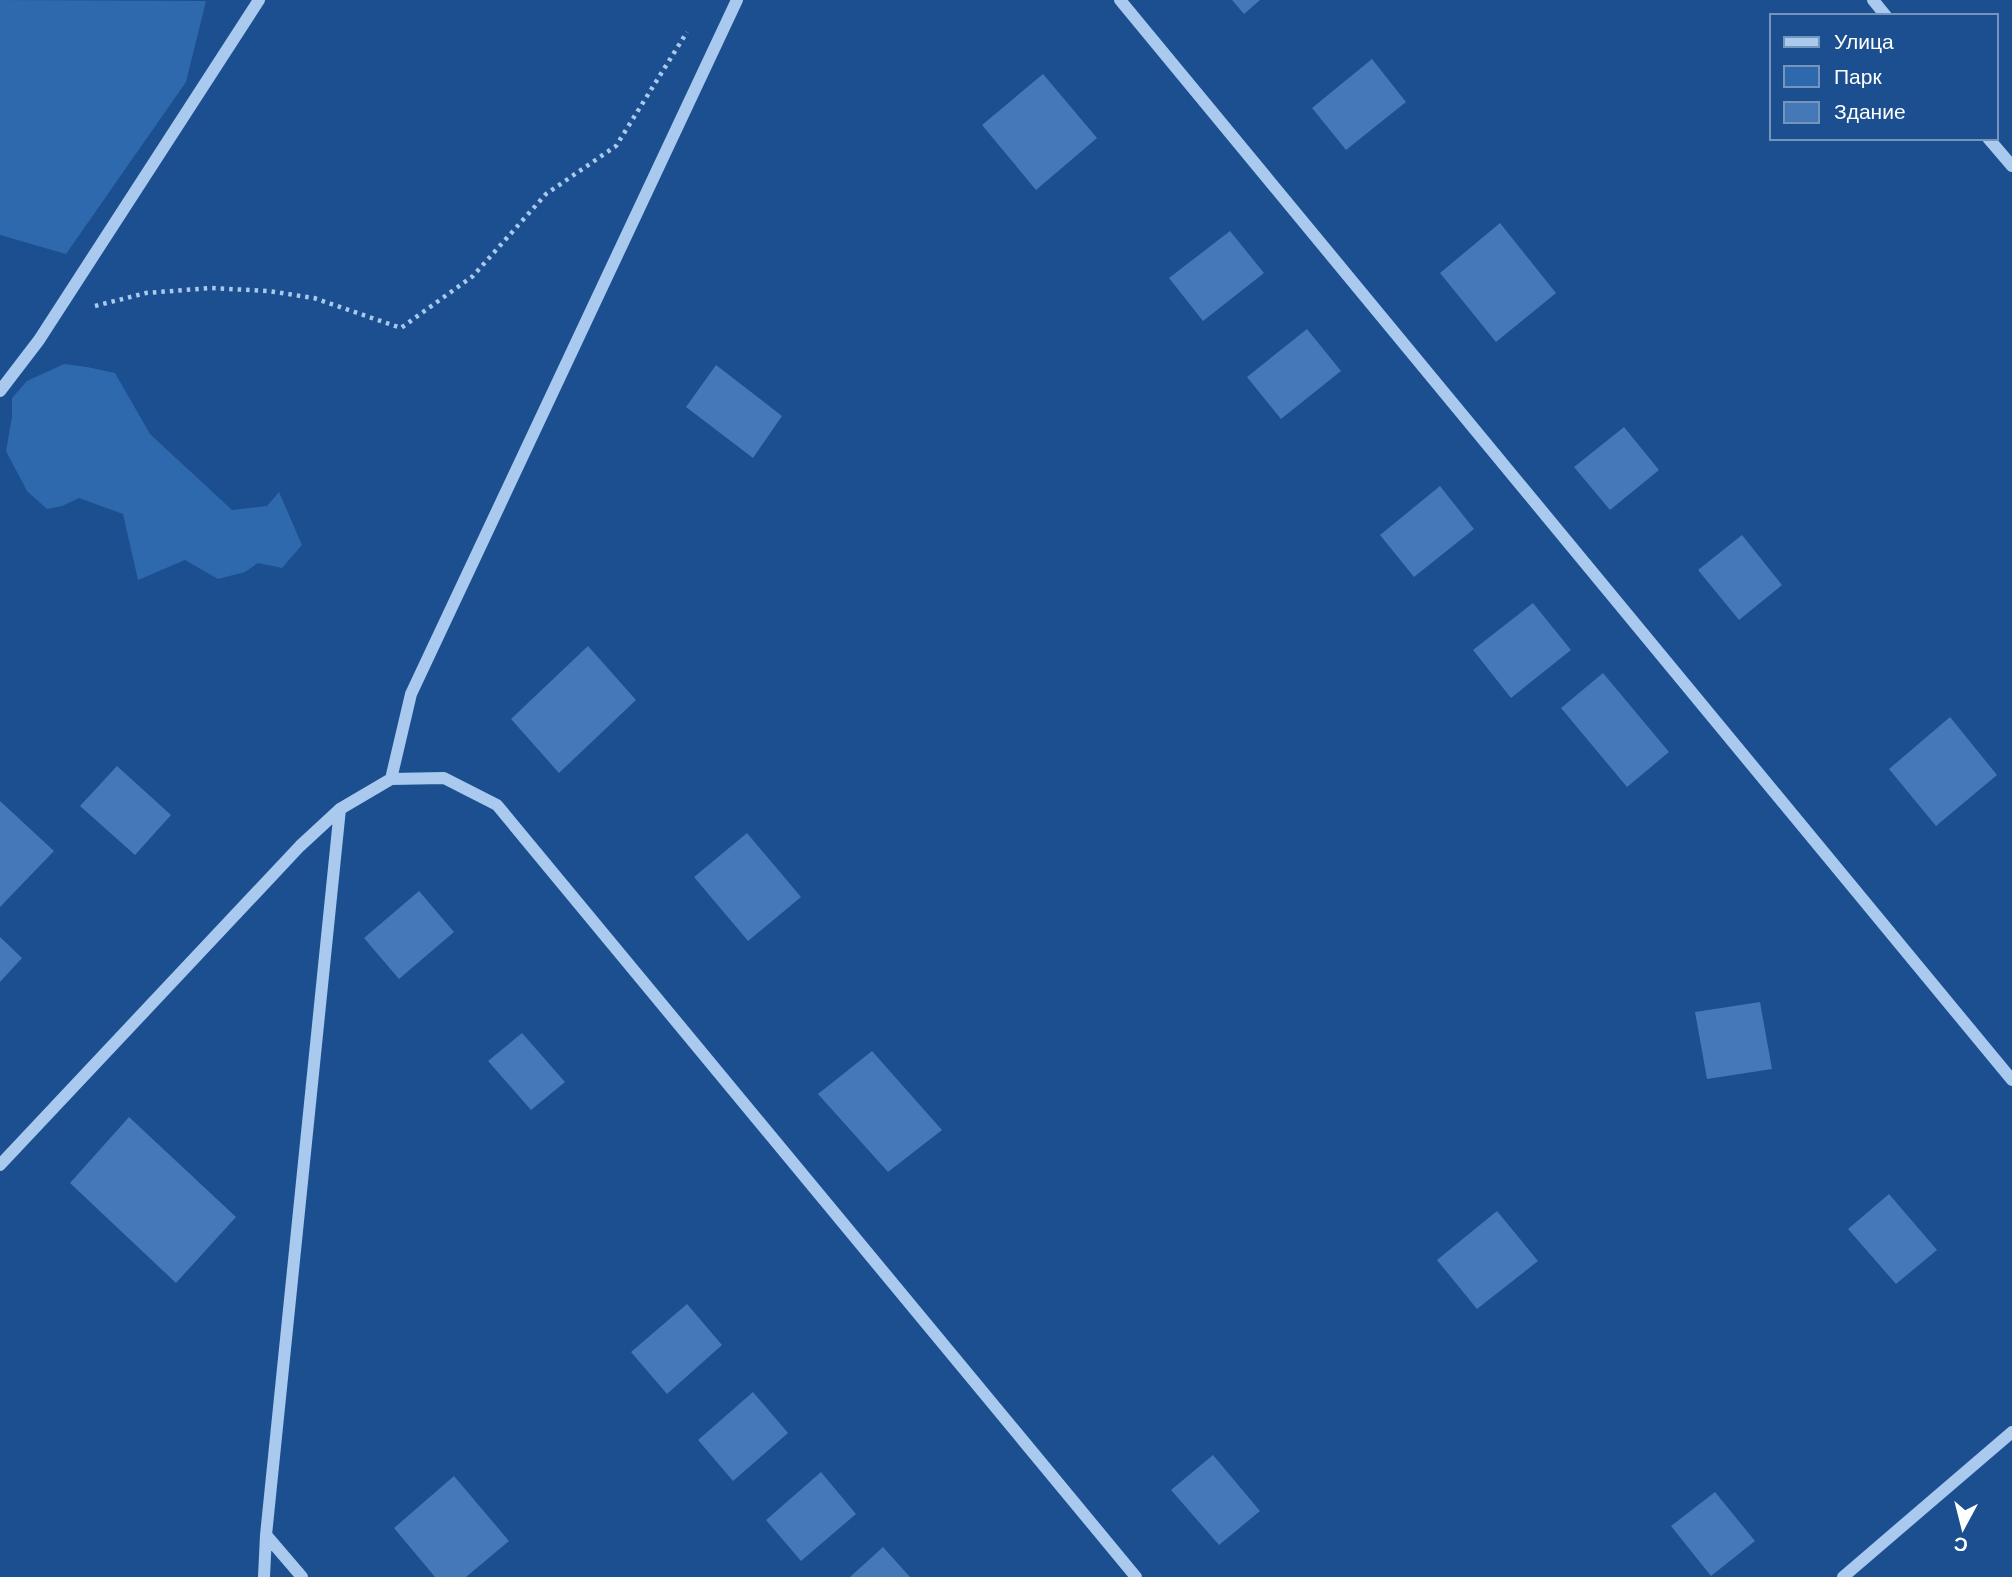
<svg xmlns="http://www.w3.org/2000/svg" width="2012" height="1577" viewBox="0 0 2012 1577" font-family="'DM Sans',sans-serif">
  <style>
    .green { fill: #2e69ad }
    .building { fill: #4478b7 }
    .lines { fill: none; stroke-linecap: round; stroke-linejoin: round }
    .path { stroke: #a9c9ee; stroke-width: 4.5; stroke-dasharray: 3.5 5; stroke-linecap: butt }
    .minor { stroke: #a9c9ee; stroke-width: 12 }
  </style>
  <rect width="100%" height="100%" fill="#1b4f8f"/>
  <path class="green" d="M0 0 206 1 186 82 66 254 0 235Z
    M64 364 87 367 115 373 150 434 232 510 267 506 279 492 302 545 282 568 258 563 245 572 218 579 185 560 138 580 123 514 79 498 62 506 47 509 27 491 6 451 12 417V398L27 381Z"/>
  <path class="building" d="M1232 0H1260L1244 14Z
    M1372 59 1406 102 1346 150 1312 108Z
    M1043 74 1097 138 1036 190 982 125Z
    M1500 223 1556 293 1496 342 1440 273Z
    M1230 231 1264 273 1203 321 1169 278Z
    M1307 329 1341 371 1281 419 1247 377Z
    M716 365 782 416 753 458 686 407Z
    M1624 427 1659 470 1610 510 1574 467Z
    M1440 486 1474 529 1414 577 1380 535Z
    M1742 535 1782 585 1739 620 1698 570Z
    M1533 603 1571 650 1511 698 1473 650Z
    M588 646 636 700 559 773 511 719Z
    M1603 673 1669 752 1627 787 1561 708Z
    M1950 717 1997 775 1936 826 1889 769Z
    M117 766 171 815 135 855 80 806Z
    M0 801 54 851 0 907Z
    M747 833 801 897 748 941 694 877Z
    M419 891 454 932 399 979 364 938Z
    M0 937 22 958 0 982Z
    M1760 1002 1772 1069 1707 1079 1695 1012Z
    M522 1033 565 1082 531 1110 488 1061Z
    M872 1051 942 1130 888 1172 818 1094Z
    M129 1117 236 1217 176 1283 70 1183Z
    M1889 1194 1937 1250 1896 1284 1848 1229Z
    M1497 1211 1538 1261 1477 1309 1437 1260Z
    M687 1304 722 1345 667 1394 631 1352Z
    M753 1392 788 1433 733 1481 698 1440Z
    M1213 1455 1260 1511 1219 1545 1171 1490Z
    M821 1472 856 1514 801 1561 766 1520Z
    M454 1476 509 1541 466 1577H435L394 1528Z
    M1715 1492 1755 1541 1711 1576 1671 1526Z
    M883 1547 910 1577H850Z"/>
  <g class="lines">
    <path class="path" d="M95 306 146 293 211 288 268 291 314 298 401 328 473 276 546 194 616 146 687 32"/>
    <path class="minor" d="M1120 0 2012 1080
      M1873 0 1886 16
      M1988 138 2012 166
      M0 391 39 340 259 0
      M391 779 411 694 737 0
      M0 1165 300 846 340 809 391 779 444 778 497 805 1136 1577
      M266 1535 302 1577
      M264 1577 266 1535 340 809
      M1843 1577 2012 1432"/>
  </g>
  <rect x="1770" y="14" width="228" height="126" fill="#1b4f8f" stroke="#7695bc" stroke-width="2"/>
  <rect x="1784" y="37" width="35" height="10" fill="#a9c9ee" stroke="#7695bc" stroke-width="2"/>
  <text x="1834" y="49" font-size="21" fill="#ffffff">Улица</text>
  <rect x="1784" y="66" width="35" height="21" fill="#2e69ad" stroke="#7695bc" stroke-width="2"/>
  <text x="1834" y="84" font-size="21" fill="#ffffff">Парк</text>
  <rect x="1784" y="102" width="35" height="21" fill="#4478b7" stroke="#7695bc" stroke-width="2"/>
  <text x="1834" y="119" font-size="21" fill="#ffffff">Здание</text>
  <g transform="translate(1963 1528) rotate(187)" stroke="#1b4f8f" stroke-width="5" paint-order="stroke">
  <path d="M0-5L12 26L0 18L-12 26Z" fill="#ffffff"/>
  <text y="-10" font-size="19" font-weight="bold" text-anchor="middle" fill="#ffffff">С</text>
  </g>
</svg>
